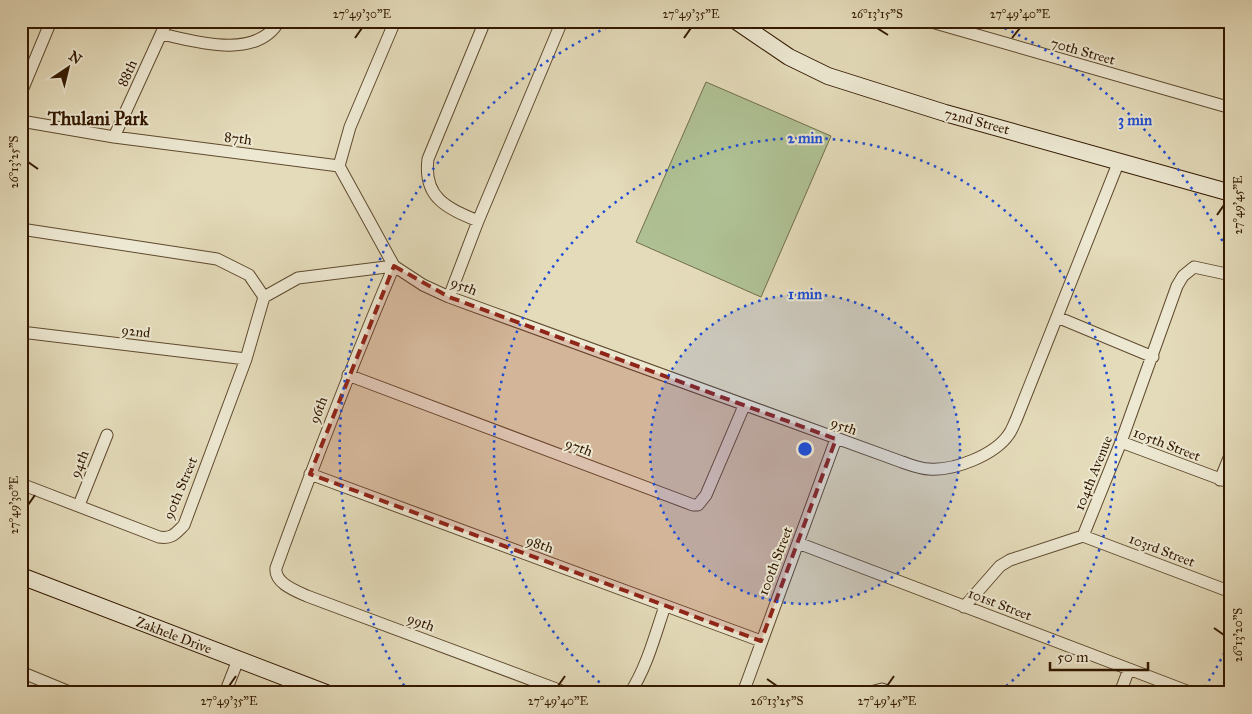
<svg xmlns="http://www.w3.org/2000/svg" width="1252" height="714" viewBox="0 0 1252 714" font-family="'IM FELL Great Primer',serif">
  <style>
    .green { fill: #afc194; stroke: #716d4a }
    .lines { fill: none; stroke-linecap: round; stroke-linejoin: round }
    .street-casing { stroke: #5f4a2e; stroke-width: 13 }
    .secondary-casing { stroke: #331900; stroke-width: 18 }
    .street { stroke: #ede8d2; stroke-width: 11 }
    .secondary { stroke: #ede8d2; stroke-width: 16 }
    .marked { fill: #8f2418; fill-opacity: 0.2; stroke: #8f2418; stroke-width: 4; stroke-dasharray: 10 6; stroke-linejoin: round }
    .ticks { fill: none; stroke: #331900; stroke-width: 2 }
    .ring { fill: none; stroke: #1d4ed8; stroke-width: 2.5; stroke-dasharray: 2.5 5 }
    .labels { text-anchor: middle; stroke-width: 4; stroke-linejoin: round; paint-order: stroke }
    .street-label { font-size: 14px; fill: #331900; stroke: #ede8d2 }
    .district-label { font-size: 19px; font-weight: bold; fill: #331900; stroke: #ede8d2 }
    .centre { fill: #1d4ed8; stroke: #ede8d2; stroke-width: 2.5 }
    .ring-label { font-size: 15px; text-anchor: middle; font-weight: bold; fill: #1d4ed8; stroke: #ede8d2; stroke-width: 4; stroke-linejoin: round; paint-order: stroke }
    .neatline { fill: none; stroke: #331900; stroke-width: 2 }
    .ticks-label { font-size: 12px; text-anchor: middle; fill: #331900 }
  </style>
  <rect width="100%" height="100%" fill="#e4dbba"/>
  <filter id="stains"><feTurbulence type="fractalNoise" baseFrequency=".004" numOctaves="4"/><feColorMatrix values="0 0 0 0 .2 0 0 0 0 .09 0 0 0 0 .02 0 0 0 .5 -.17"/></filter>
  <radialGradient id="worn" r=".72"><stop offset=".6" stop-color="#630" stop-opacity="0"/><stop offset="1" stop-color="#630" stop-opacity=".3"/></radialGradient>
  <path class="green" d="M706 82 831 136 761 297 636 242Z"/>
  <g class="lines">
    <g class="street-casing">
      <path id="street" d="M928 21 1231 108
        M162 34C196 42 257 60 279 21
        M21 93 51 21
        M21 121 114 137 339 166
        M114 137 167 21
        M339 166 394 266 423 285 449 297 902 462C911 465 920 469 929 469 954 471 995 455 1009 434 1012 430 1014 424 1016 420L1119 161
        M339 166 350 127 395 21
        M478 221C447 208 423 198 428 159L485 21
        M21 229 217 259 249 275 264 297 246 359 184 525C175 534 172 539 159 537L21 484
        M394 266C352 365 313 466 276 568 274 583 296 591 307 596L567 693
        M264 297 298 278 394 266
        M449 297 478 221 562 21
        M1057 317 1153 357
        M21 332 246 359
        M348 375 693 505H698L706 495 744 406
        M1121 442 1231 483
        M310 474 761 641
        M1220 480 1231 453
        M79 505 107 435
        M1083 536 1121 442 1177 286 1183 276 1194 267 1231 275
        M1083 536 1231 592
        M798 543 1192 693
        M964 607 1000 566 1010 560 1083 536
        M21 672 72 693
        M225 693 238 660
        M630 693C647 667 655 635 665 606
        M743 693 836 439
        M867 693 882 689 891 693
        M1120 693 1129 669"/>
    </g>
    <g class="secondary-casing">
      <path id="secondary" d="M736 21 789 57 828 76 945 113 1231 193
        M21 576 326 693"/>
    </g>
    <use href="#street" class="street"/>
    <use href="#secondary" class="secondary"/>
  </g>
  <path class="marked" d="M394 266 449 297 836 439 761 641 310 474Z"/>
  <path class="ticks" d="M877 28 888 35M355 38 362 28M684 38 691 28M1012 38 1020 28M28 162 38 169M1217 215 1224 205M28 505 35 495M1214 628 1224 635M767 679 777 686M229 686 236 676M558 686 565 676M887 686 894 676"/>
  <circle cx="805" cy="449" r="155" fill="#1d4ed8" fill-opacity=".12"/>
  <g class="ring">
    <circle cx="805" cy="449" r="155"/>
    <path d="M611 692A311 311 0 1 1 999 692"/>
    <path d="M1231 639A466 466 0 0 1 1202 692M408 692A466 466 0 0 1 619 22M991 22A466 466 0 0 1 1231 259"/>
  </g>
  <g class="labels">
    <g class="street-label">
      <text transform="translate(1083 51) rotate(16)" y="5">70th Street</text>
      <text transform="translate(127 73) rotate(-65)" y="5">88th</text>
      <text transform="translate(977 121) rotate(15)" y="5">72nd Street</text>
      <text transform="translate(238 138) rotate(7)" y="5">87th</text>
      <text transform="translate(464 286) rotate(21)" y="5">95th</text>
      <text transform="translate(136 331) rotate(7)" y="5">92nd</text>
      <text transform="translate(318 410) rotate(-69)" y="5">96th</text>
      <text transform="translate(844 426) rotate(20)" y="5">95th</text>
      <text transform="translate(1167 444) rotate(21)" y="5">105th Street</text>
      <text transform="translate(579 447) rotate(21)" y="5">97th</text>
      <text transform="translate(79 464) rotate(-68)" y="5">94th</text>
      <text transform="translate(1093 473) rotate(-68)" y="5">104th Avenue</text>
      <text transform="translate(180 488) rotate(-67)" y="5">90th Street</text>
      <text transform="translate(540 544) rotate(20)" y="5">98th</text>
      <text transform="translate(1162 550) rotate(21)" y="5">103rd Street</text>
      <text transform="translate(775 561) rotate(-69)" y="5">100th Street</text>
      <text transform="translate(1000 604) rotate(21)" y="5">101st Street</text>
      <text transform="translate(421 622) rotate(21)" y="5">99th</text>
      <text transform="translate(174 635) rotate(21)" y="5">Zakhele Drive</text>
    </g>
    <g class="district-label">
      <text x="98" y="125">Thulani Park</text>
    </g>
  </g>
  <circle cx="805" cy="449" r="8" class="centre"/>
  <g class="ring-label">
    <text x="1135" y="125">3 min</text>
    <text x="805" y="143">2 min</text>
    <text x="805" y="299">1 min</text>
  </g>
  <rect width="1252" height="714" fill="none" stroke="#e4dbba" stroke-width="55"/>
  <g transform="translate(68 68) rotate(35)" stroke="#ede8d2" stroke-width="4" paint-order="stroke">
  <path d="M0-4L9 19L0 12L-9 19Z" fill="#331900"/>
  <text y="-8" font-size="14" font-weight="bold" text-anchor="middle" fill="#331900">N</text>
  </g>
  <path d="M1050 662v8h98v-8" fill="none" stroke="#331900" stroke-width="2.5"/>
  <text x="1057" y="662" font-size="15" fill="#331900" stroke="#ede8d2" stroke-width="4" paint-order="stroke">50 m</text>
  <rect x="28" y="28" width="1196" height="658" class="neatline"/>
  <g class="ticks-label">
    <text x="362" y="18">27°49'30"E</text>
    <text x="691" y="18">27°49'35"E</text>
    <text x="877" y="18">26°13'15"S</text>
    <text x="1020" y="18">27°49'40"E</text>
    <text transform="translate(14 162) rotate(-90)" y="4">26°13'25"S</text>
    <text transform="translate(1238 205) rotate(-90)" y="4">27°49'45"E</text>
    <text transform="translate(14 505) rotate(-90)" y="4">27°49'30"E</text>
    <text transform="translate(1238 635) rotate(-90)" y="4">26°13'20"S</text>
    <text x="229" y="705">27°49'35"E</text>
    <text x="558" y="705">27°49'40"E</text>
    <text x="777" y="705">26°13'25"S</text>
    <text x="887" y="705">27°49'45"E</text>
  </g>
  <rect width="100%" height="100%" filter="url(#stains)"/>
  <rect width="100%" height="100%" fill="url(#worn)"/>
</svg>
